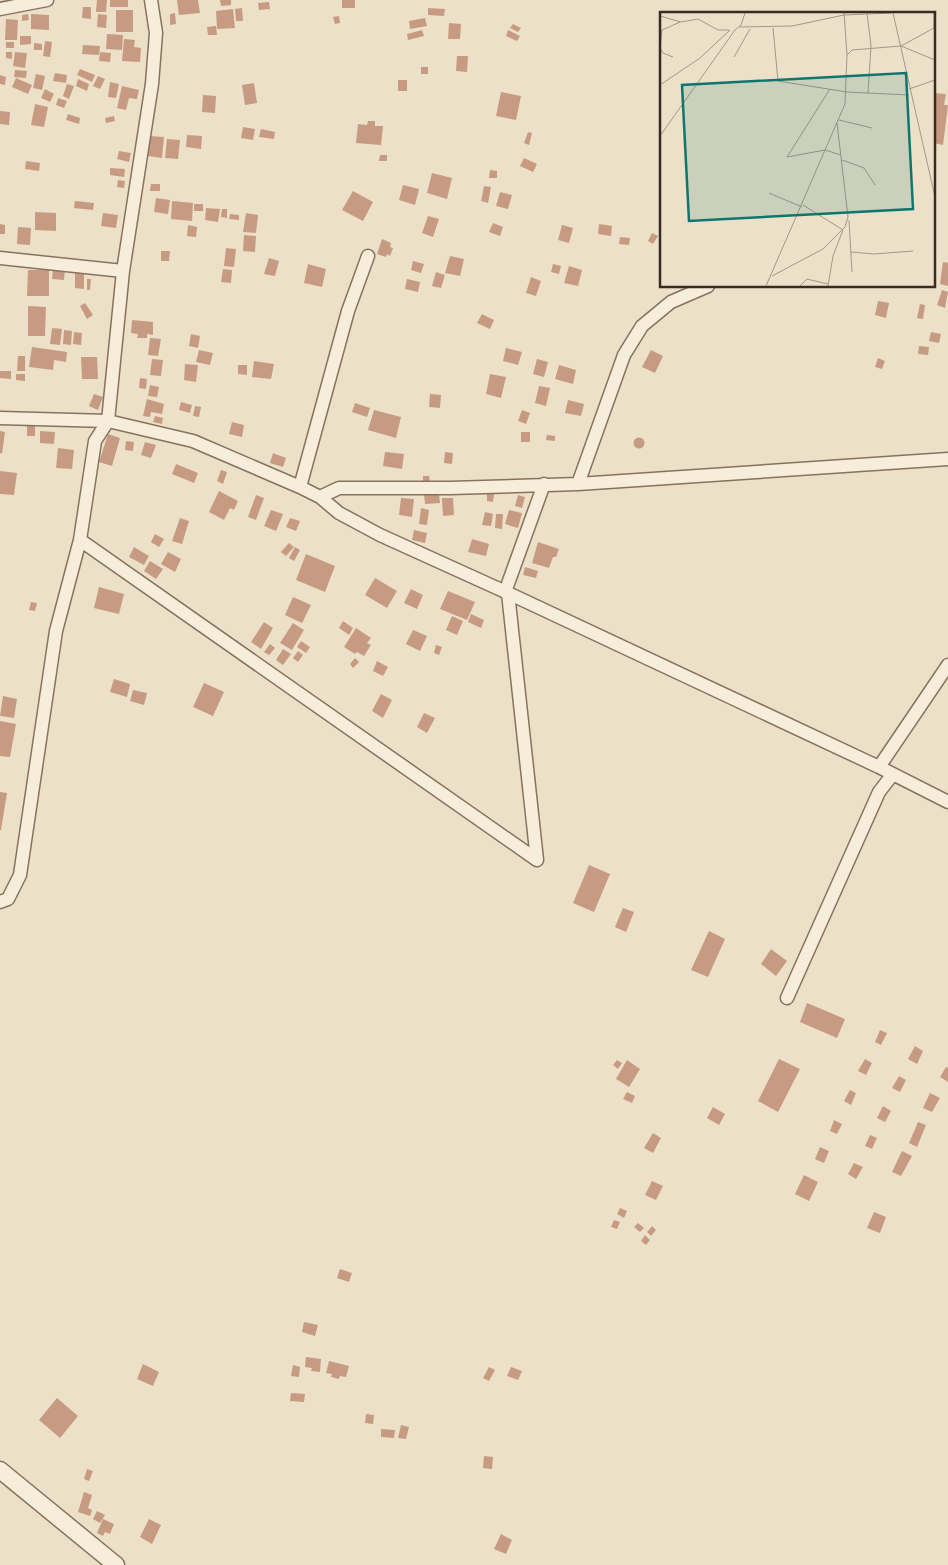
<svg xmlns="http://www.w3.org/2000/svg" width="948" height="1565" viewBox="0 0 948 1565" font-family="Lora,serif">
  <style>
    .building { fill: #c79b81 }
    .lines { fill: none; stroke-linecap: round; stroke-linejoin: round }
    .minor-casing { stroke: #87725e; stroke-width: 15 }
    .tertiary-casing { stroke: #87725e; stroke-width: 19 }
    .minor { stroke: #f7eddb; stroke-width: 12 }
    .tertiary { stroke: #f7eddb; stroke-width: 16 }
    .inset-road { fill: none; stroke: #a49886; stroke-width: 1 }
    .view { fill: #0f766e; fill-opacity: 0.15; stroke: #0f766e; stroke-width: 2.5 }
    .inset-edge { fill: none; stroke: #382b21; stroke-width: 2.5 }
  </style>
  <rect width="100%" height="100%" fill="#ece0c9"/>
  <path class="building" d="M97 0H107L106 12H96Z
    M110 0H128V7H110Z
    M177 0H198L200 13 179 15Z
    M220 0H231V5L221 6Z
    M342 0H355V8H342Z
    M269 2 270 9 259 10 258 3Z
    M83 7H91V19L82 18Z
    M242 8 243 21H236L235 9Z
    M428 8 445 9 444 16 428 15Z
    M233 9 235 28 217 29 216 11Z
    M116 10H133V32H116Z
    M175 13 176 24 170 25V14Z
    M28 14 29 20 22 21V15Z
    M31 14 49 15V30L31 29Z
    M98 14 107 15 106 28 97 27Z
    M339 16 340 23 335 24 333 17Z
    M425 18 427 26 410 29 409 21Z
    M6 19 18 20 17 40H5Z
    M449 23 461 24 460 39H448Z
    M513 24 521 28 518 32 510 28Z
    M216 26 217 35H208L207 27Z
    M422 30 424 36 408 40 407 34Z
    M508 30 520 36 517 41 506 36Z
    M107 34 123 35 122 50 106 49Z
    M20 36H31V44L20 45Z
    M124 39 135 40 134 47 141 48 140 62 122 61Z
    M45 41 52 42 50 57 43 56Z
    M6 42H14V48H6Z
    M34 43 42 44V50H34Z
    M83 45 100 46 99 55 82 54Z
    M6 52H12V59L6 58Z
    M15 52 27 53 25 68 13 66Z
    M100 52 111 53 110 62 99 61Z
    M457 56H468L467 72 456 71Z
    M421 67H428V74H421Z
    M80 69 95 75 92 82 77 75Z
    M15 70 27 71 26 78 14 77Z
    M55 73 67 75 66 83 53 81Z
    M36 74 45 76 42 90 33 88Z
    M0 75 6 77 5 85 0 84Z
    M98 76 105 79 100 89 93 86Z
    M16 78 32 85 28 94 12 87Z
    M78 79 89 84 87 91 76 86Z
    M398 80H407V91H398Z
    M110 82 119 84 116 98 108 97Z
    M254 83 257 103 245 105 242 85Z
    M67 84 74 86 69 99 63 96Z
    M122 86 139 90 137 99 129 98 126 110 117 108Z
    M45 89 54 94 50 102 41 98Z
    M501 92 521 96 516 120 496 116Z
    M934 93 946 94 944 105H948L943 145 934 143Z
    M203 95 216 96 215 113 202 112Z
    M58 98 67 101 64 108 56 105Z
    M35 104 48 107 44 127 31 125Z
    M0 111 10 112 9 125 0 124Z
    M68 114 80 118 79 124 66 120Z
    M114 116 115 121 106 123 105 118Z
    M368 121H375V126H383L381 145 356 143 358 124 367 125Z
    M243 127 255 129 253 140 241 138Z
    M261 129 275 132 274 139 259 137Z
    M528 132 532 133 529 145 524 143Z
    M187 135 202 136 201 149 186 147Z
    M149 136 164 137 162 158 148 156Z
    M167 139 180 140 178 159 165 158Z
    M119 151 131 153 129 162 117 159Z
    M380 155H387V161H379Z
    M524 158 537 164 533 172 520 166Z
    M26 161 40 163 39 171 25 169Z
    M110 168 125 169 124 177 110 175Z
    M490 170 497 171V178H489Z
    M432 173 452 178 447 199 427 193Z
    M118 180 125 181 124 188 117 187Z
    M151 184H160V191H150Z
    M403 185 419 189 415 205 399 200Z
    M484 186 491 187 488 203 481 201Z
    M353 191 373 202 363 221 342 210Z
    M500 192 512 195 508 209 496 206Z
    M156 198 170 200 168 214 154 212Z
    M75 201 94 203 93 210 74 208Z
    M172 201 193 203 192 221 171 219Z
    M194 204H203V211H194Z
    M206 208 220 209 218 222 205 220Z
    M222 209H227V218L221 217Z
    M35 212 56 213V231L35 230Z
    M103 213 118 215 116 228 101 226Z
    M246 213 258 215 256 233 243 232Z
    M230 214 239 215V220L229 219Z
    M428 216 439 219 433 237 422 233Z
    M493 223 503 227 500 236 489 232Z
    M0 224 5 225V234H0Z
    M599 224 612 226 611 236 598 234Z
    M188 225 197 227 196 237 187 236Z
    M562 225 573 228 569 243 558 240Z
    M18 227 31 228 30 245 17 244Z
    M652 233 658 236 653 244 648 241Z
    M244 235 256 236 255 252 243 251Z
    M620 237 630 238 629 245 619 244Z
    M382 239 391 243 390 247 393 248 390 256 387 254 386 257 377 254Z
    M226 248 236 249 234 267 224 266Z
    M161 251H170L169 261H161Z
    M450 256 464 259 460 276 445 273Z
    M269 258 279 261 275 276 264 274Z
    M413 261 424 264 421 273 411 270Z
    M943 262 948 263V286L940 284Z
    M308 264 326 269 322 287 304 283Z
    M553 264 561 266 559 274 551 272Z
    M569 266 582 270 578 286 564 283Z
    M53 268 65 269 64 280 52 279Z
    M223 269 232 270 231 283 221 282Z
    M28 270H49V296H27Z
    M436 272 445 275 441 288 432 286Z
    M75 273H84V289L75 288Z
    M531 277 541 281 536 296 526 293Z
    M87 279H91L90 290H87Z
    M407 279 420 282 418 292 405 289Z
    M942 290 948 292 945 308 937 305Z
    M878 301 889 303 886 318 875 315Z
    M85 303 93 315 87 319 80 306Z
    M920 304 925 305 923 319 917 318Z
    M28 306 46 307 45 336H28Z
    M482 314 494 320 490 329 477 323Z
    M132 320 153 322V335L147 334V338H137L138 334 131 333Z
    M52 328 62 329 60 345 50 344Z
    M64 330 72 331 71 345 63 344Z
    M74 332 82 333 81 345 73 344Z
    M931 332 941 334 939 343 929 341Z
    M191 334 200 336 198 348 189 346Z
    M150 338 161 339 158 356 148 355Z
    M919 346 929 347 928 355 918 354Z
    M32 347 67 352 66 362 54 360 53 370 29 367Z
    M506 348 522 352 518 365 503 361Z
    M199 350 213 353 210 365 196 362Z
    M651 350 663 356 655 373 642 367Z
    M18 356H25V371H17Z
    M81 357H97L98 379H82Z
    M878 358 885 361 882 369 875 367Z
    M152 359 163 360 161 376 150 375Z
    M537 359 548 362 544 377 533 374Z
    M254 361 274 364 271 379 252 377Z
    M185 364 198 365 196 382 184 380Z
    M238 365H247V375L238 374Z
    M559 365 576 370 573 384 555 379Z
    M0 371H11V379L0 378Z
    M16 374H25V381L16 380Z
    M490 374 506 377 501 398 486 394Z
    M140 378 147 379 146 389 139 388Z
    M150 385 159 387 157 397 148 396Z
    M539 386 550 388 546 406 535 403Z
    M94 394 103 397 98 410 89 406Z
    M430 394 441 395 440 408 429 407Z
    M147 399 164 404 162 414 151 412 150 417 143 416Z
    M568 400 584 404 581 416 565 413Z
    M181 402 192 405 190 413 179 410Z
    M355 403 370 408 367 417 352 412Z
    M195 406 201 407 199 417 193 416Z
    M374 410 401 417 396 438 368 430Z
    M522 410 530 413 526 424 518 421Z
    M155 416 163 418 162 424 153 422Z
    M232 422 244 425 242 437 229 434Z
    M27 424H35V436H27Z
    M0 431 5 432 2 454 0 453Z
    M40 431 55 432 54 444 40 443Z
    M521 432H530V442H521Z
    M108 434 120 438 112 466 99 462Z
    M547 435 555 436V441L546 440Z
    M633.5 443a5.5 5.5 0 1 1 11 0a5.5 5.5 0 1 1-11 0Z
    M126 441 134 442 133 451 125 450Z
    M145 442 156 445 151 458 141 455Z
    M58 448 74 450 72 469 56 468Z
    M385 452 404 454 402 469 383 466Z
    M445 452 453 453 452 464 444 463Z
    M273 453 286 458 283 467 270 463Z
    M176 464 198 473 194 483 172 474Z
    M221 470 227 472 223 484 217 481Z
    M0 471 17 473 14 495 0 494Z
    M423 476H429L430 483H423Z
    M219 491 238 501 234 510 230 508 224 520 209 512Z
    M487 493 494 494 493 502 487 501Z
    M424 494H439L440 503 425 504Z
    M256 495 264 498 256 520 248 517Z
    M518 495 525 497 522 508 515 506Z
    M401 498 414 499 412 517 399 515Z
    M442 498H453L454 515 443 516Z
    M421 508 429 510 427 525 419 524Z
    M271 510 283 514 276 531 264 526Z
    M509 510 522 513 518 528 505 524Z
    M485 512 493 514 491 526 482 525Z
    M496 514H503L502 529 495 528Z
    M180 518 189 521 182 544 172 541Z
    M290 518 300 521 296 531 286 527Z
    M414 530 427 533 425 543 412 540Z
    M155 534 164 539 159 547 151 542Z
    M472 539 489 544 486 556 468 552Z
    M538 542 559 549 556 557H553L549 568 532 563Z
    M289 543 294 547 286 556 281 552Z
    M134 547 149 556 144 565 129 557Z
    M295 547 300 550 294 561 289 558Z
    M168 552 181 559 175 572 161 564Z
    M306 554 335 566 325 592 296 580Z
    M150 561 163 569 156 579 144 571Z
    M525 567 538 571 536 578 523 575Z
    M375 578 397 591 387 608 365 595Z
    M99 587 124 594 119 614 94 608Z
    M411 589 423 595 417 609 404 603Z
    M448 591 475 602 467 620 440 609Z
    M293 597 311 605 302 623 285 615Z
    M31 602 37 603 35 611 29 610Z
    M471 614 484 620 481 628 468 622Z
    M452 616 463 621 457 635 446 630Z
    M343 621 353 628 349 635 339 628Z
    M264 622 273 628 261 649 251 642Z
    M293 623 304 630 292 650 280 643Z
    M356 628 371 638 367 643 371 645 364 656 357 652 355 654 344 647Z
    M413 630 427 636 420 651 406 644Z
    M301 641 310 647 306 653 297 647Z
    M270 644 275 648 269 655 264 652Z
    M436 645 442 647 439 655 434 653Z
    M283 649 291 654 283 665 276 660Z
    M298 651 303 655 298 662 293 658Z
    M355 658 359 662 353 668 350 664Z
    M377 661 388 667 383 676 373 671Z
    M114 679 130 684 127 697 110 692Z
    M204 683 224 692 213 716 193 707Z
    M133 690 147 693 144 705 130 701Z
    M381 694 392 700 383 718 372 711Z
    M3 696 17 699 14 718 0 716Z
    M424 713 435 718 427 733 417 727Z
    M0 721 16 724 10 757 0 756Z
    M0 792 7 793 1 830H0Z
    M589 865 610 874 594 912 573 903Z
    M623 908 634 912 626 932 615 927Z
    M709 931 725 939 708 977 691 970Z
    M771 949 787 961 776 976 761 964Z
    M807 1003 845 1019 837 1038 800 1022Z
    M880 1030 887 1033 881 1045 875 1042Z
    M915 1046 923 1051 917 1064 908 1059Z
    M779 1059 800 1069 778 1112 758 1101Z
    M865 1059 872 1063 866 1075 858 1071Z
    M617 1060 622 1063 618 1069 613 1065Z
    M627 1060 640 1069 629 1087 616 1079Z
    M946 1067 948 1068V1082L940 1077Z
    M899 1076 906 1080 900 1092 892 1088Z
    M850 1090 856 1093 851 1105 844 1101Z
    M627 1092 635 1096 632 1103 623 1099Z
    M930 1093 940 1098 932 1112 923 1108Z
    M883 1106 891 1111 885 1122 877 1118Z
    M713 1107 725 1114 719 1125 707 1118Z
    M834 1120 842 1124 837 1134 830 1131Z
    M918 1122 926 1125 917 1147 909 1143Z
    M653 1133 661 1138 653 1153 644 1148Z
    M870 1135 877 1138 872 1149 865 1146Z
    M820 1147 829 1151 824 1163 815 1159Z
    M902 1151 912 1156 901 1176 892 1172Z
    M854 1163 863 1167 856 1179 848 1174Z
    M804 1175 818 1182 809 1201 795 1194Z
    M652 1181 663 1186 656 1200 645 1195Z
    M620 1208 627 1211 624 1218 617 1214Z
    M874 1212 886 1217 880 1233 867 1228Z
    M614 1220 620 1222 617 1229 611 1227Z
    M638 1223 644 1228 640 1232 634 1227Z
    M652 1226 656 1230 651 1236 647 1232Z
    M645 1235 650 1240 646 1245 641 1241Z
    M340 1269 352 1273 349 1282 337 1278Z
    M304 1322 318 1325 315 1336 302 1332Z
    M306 1357 321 1359 320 1372 311 1371 312 1368 305 1367Z
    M329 1361 349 1366 346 1377 340 1376 339 1379 331 1377 332 1374 326 1373Z
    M143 1364 159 1372 153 1386 137 1379Z
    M293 1365 300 1367 299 1377 291 1376Z
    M489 1367 495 1370 489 1381 483 1378Z
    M511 1367 522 1371 518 1380 507 1376Z
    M291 1393 305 1394 304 1402 290 1401Z
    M57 1398 78 1416 60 1438 39 1420Z
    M366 1414 374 1415 373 1424 365 1423Z
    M401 1425 409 1427 406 1439 398 1438Z
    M381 1429 395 1430 394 1438 381 1437Z
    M484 1456 493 1457 492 1469 483 1468Z
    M87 1469 93 1471 89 1481 84 1479Z
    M84 1492 92 1495 88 1508 92 1510 90 1516 78 1512Z
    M97 1511 105 1515 100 1523 93 1519Z
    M103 1519 114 1524 110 1534 105 1532 103 1536 97 1533Z
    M149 1519 161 1525 152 1544 140 1537Z
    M501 1534 512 1540 506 1554 494 1549Z"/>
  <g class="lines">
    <g class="minor-casing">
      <path id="minor" d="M0 9 47 0
        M0 258 123 271
        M0 418 108 421 193 441 300 487 320 497 339 513 380 535 508 593 879 767 948 802
        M578 484 624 355 642 326 671 302 708 286
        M300 487 348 311 368 256
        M320 497 339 488H451L578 484 948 459
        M80 540 537 860 508 593
        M505 592 544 484
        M879 767 948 665
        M0 902 8 899 20 875 56 631 80 540 95 441 108 421 123 271 152 84 156 33 151 0
        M787 998 879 792 893 774"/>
    </g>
    <g class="tertiary-casing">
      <path id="tertiary" d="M0 1470 116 1565"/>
    </g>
    <use href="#minor" class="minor"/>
    <use href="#tertiary" class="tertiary"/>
  </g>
  <g transform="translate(660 12)">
    <rect width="275" height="275" fill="#ece0c9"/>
    <path class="inset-road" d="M207 1 211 34 208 81M233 1 275 185M0 4 21 10 38 7 58 18H69M79 15 132 14 184 3 231 1M113 16 118 69 187 80 249 83M0 19 20 10M241 34 275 48M0 36 2 18M0 36 3 41 13 45M187 43 192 38 241 34 274 16V1M74 45 90 17M0 73 40 46 70 18M249 77 275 68M179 108 212 116M0 124 75 18 81 13 85 1M165 138 127 145 170 77M165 138 181 143M182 148 204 156 215 173M109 181 142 195M143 193 183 218 173 244 168 274M189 208 192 260M191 240 214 242 253 239M112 264 163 237 185 215 188 205 177 111M106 274 185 92 187 43 184 1M140 274 147 267 168 272"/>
    <path class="view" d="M246 61 253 197 29 209 22 73Z"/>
    <rect width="275" height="275" class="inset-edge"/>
  </g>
</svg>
